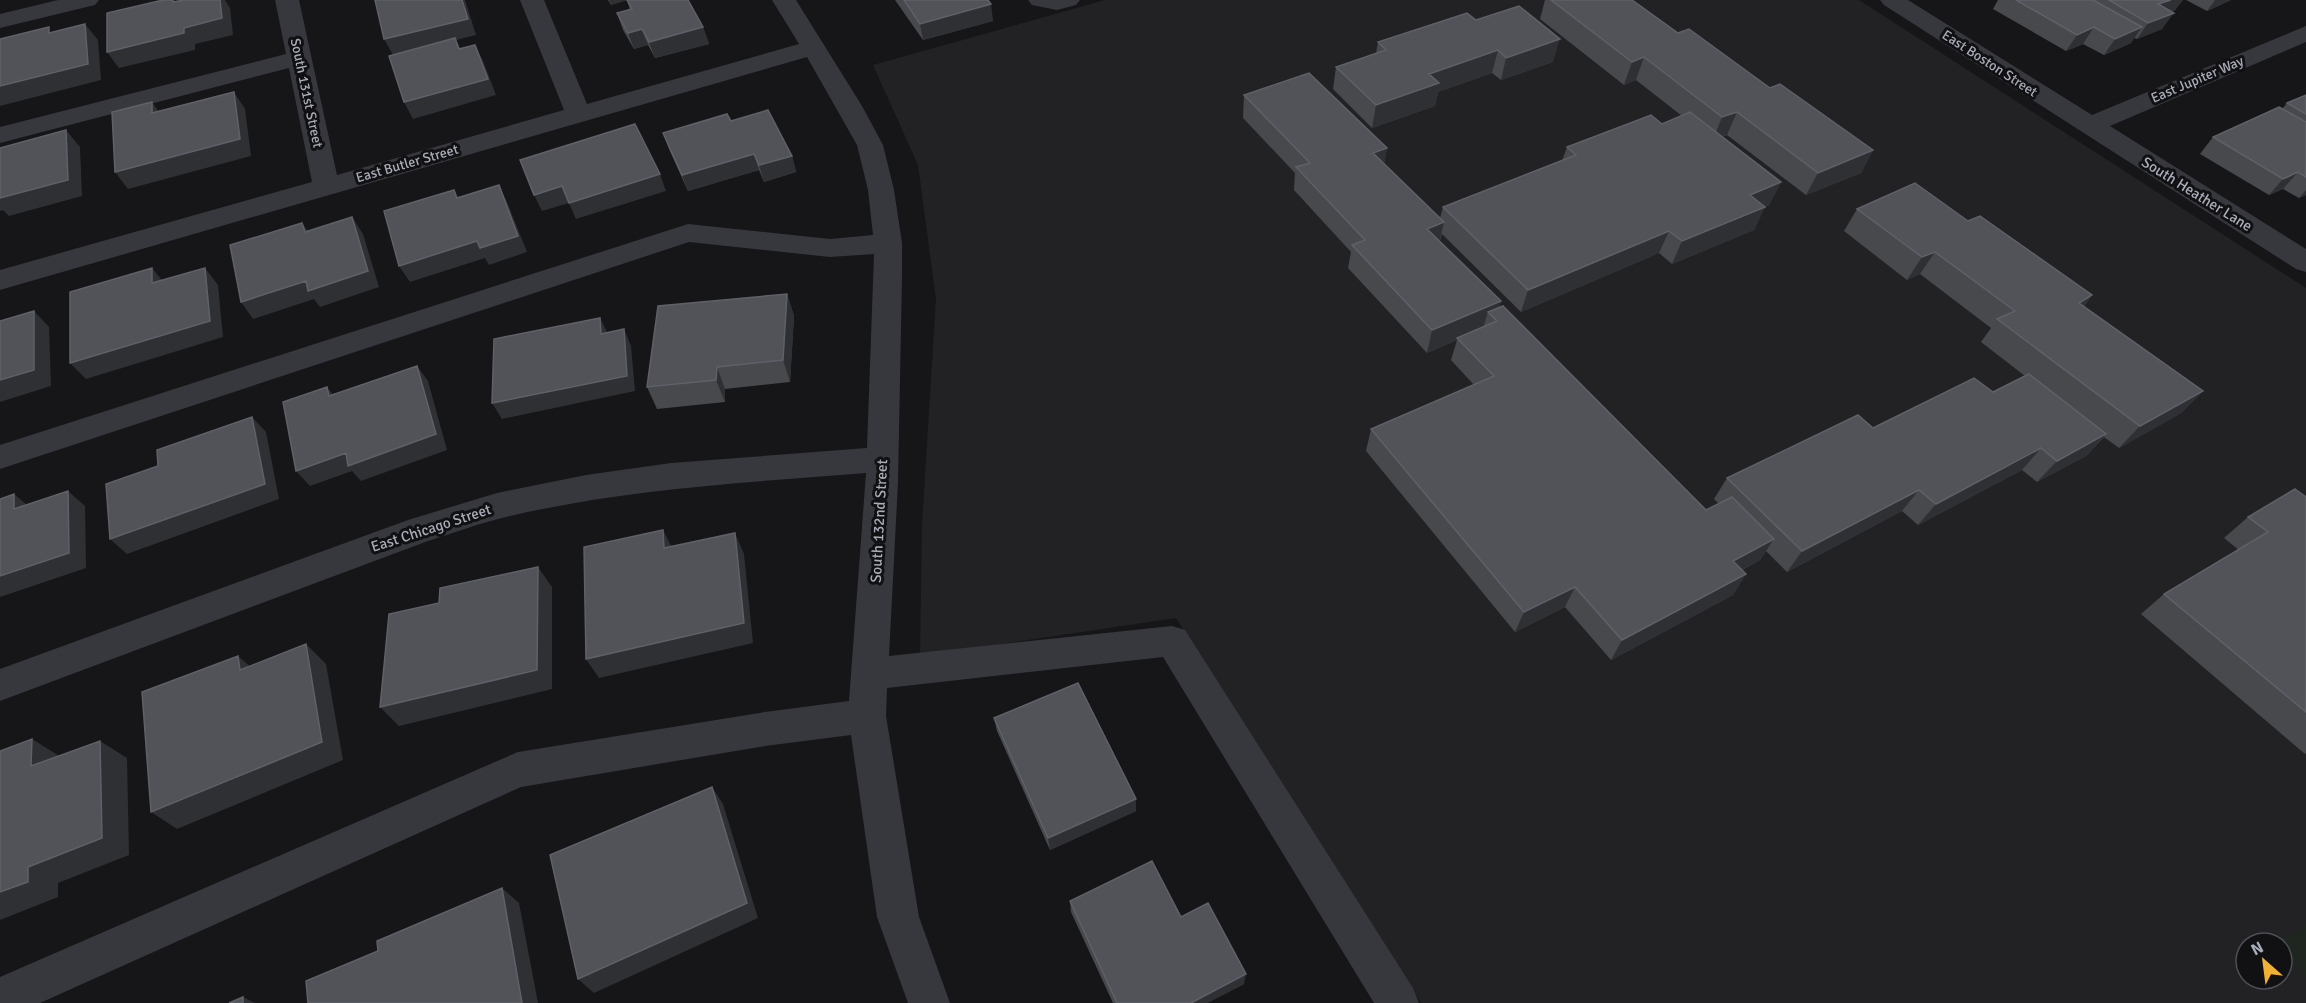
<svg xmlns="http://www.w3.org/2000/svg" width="2306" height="1003" viewBox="0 0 2306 1003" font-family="Signika,sans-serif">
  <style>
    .built { fill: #222225; fill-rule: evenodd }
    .green { fill: #1e261f }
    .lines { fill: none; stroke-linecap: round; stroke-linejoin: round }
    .minor { fill: #37383d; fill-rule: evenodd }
    .wall { fill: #47494d }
    .shaded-wall { fill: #2f3033 }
    .building { fill: #525359; stroke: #5f6168; stroke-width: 1.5 }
    .labels { text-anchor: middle; stroke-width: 6; stroke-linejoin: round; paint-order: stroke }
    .far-street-label { font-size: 14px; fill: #a8adb8; stroke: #111113 }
    .street-label { font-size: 15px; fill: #a8adb8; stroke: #111113 }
  </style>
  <rect width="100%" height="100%" fill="#161618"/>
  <path class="built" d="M1105 0H1859L2306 288V1003H1421L1176 618 920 656 922 524 936 299 918 165 873 65ZM2246 943H2282V979H2246Z"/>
  <path class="green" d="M2306 924V976L2282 953V943H2280Z"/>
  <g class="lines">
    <path class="minor" d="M58 0H99L95 5 0 28V14Z
      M275 0H299L337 175 564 110 520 0H544L587 104 799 44 772 0H796L862 106 883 145 894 190 902 243V277L898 482 889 656 1172 626 1185 630 1413 988 1419 1003H1374L1163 657 887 688 886 716 919 917 950 1003H908L877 917 851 735 765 746 521 787 40 1003H0V977L518 752 765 712 849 701 866 473C743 483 618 489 498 519 474 525 451 534 428 541L0 701V669L408 520 497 493 586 475 671 463 867 448 874 254 830 257 689 242 0 469V445L688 224 830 239 873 235 868 190 857 145 807 57 0 290V270L312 182 289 68 0 143V127L286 54Z
      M1028 0H1080L1076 5 1057 10 1032 5Z
      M1880 0H1908L2092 115 2306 26V42L2110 126 2306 249V272L2296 269 1884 5Z"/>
  </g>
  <path class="wall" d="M608 0H688L703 27 709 44 655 58 648 45 634 49 623 30 617 13 630 10 627 0 611 5Z
    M895 0H988L993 21 923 40Z
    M1545 0H1632L1678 33 1873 150 1861 173 1806 195 1727 135 1722 137 1781 182 1769 205 1765 207 1754 230 1672 264 1659 253 1521 312 1442 234 1440 241 1501 301 1499 307 1706 510 1719 504 1714 499 1727 478 1873 428 1993 392 2025 376 1981 342 1991 328 1920 274 1907 280 1844 231 1857 209 1968 221 2092 295 2084 306 2203 391 2181 413 2119 448 2104 437 2086 456 2037 482 2022 470 1918 525 1902 511 1787 572 1766 551 1760 560 1742 570 1746 574 1733 595 1611 660 1565 607 1515 632 1366 451 1371 429 1474 385 1451 360 1457 340 1427 353 1348 268 1351 252 1294 190 1295 173 1243 118 1244 95 1387 148 1384 164 1440 218 1443 207 1562 161 1567 147 1662 124 1682 116 1636 80 1624 85 1540 19Z
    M1998 0H2183L2175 10 2171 12 2162 29 2137 39 2134 38 2131 43 2104 55 2083 44 2066 51 1993 9Z
    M2186 0H2231L2207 11Z
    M1476 20 1553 62 1501 80 1492 73 1438 92 1435 106 1372 128 1333 89 1336 67 1376 53 1378 42Z
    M2306 95V195L2299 198 2283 189 2269 195 2200 154 2213 137 2282 109 2287 103Z
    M731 121 792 156 796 172 764 182 759 170 688 191 669 149 663 133Z
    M787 294 794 316 790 382 725 389V402L657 409 647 387Z
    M2306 497V753L2305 754 2141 614 2164 594 2239 550 2224 538 2248 517Z
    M994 718 1136 811 1050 850 997 731Z
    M1070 901 1181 917 1244 984 1207 1003H1113L1071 912Z"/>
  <path class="shaded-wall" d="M220 0H225L230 8 233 35 195 44V50L119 68 107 52 184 28Z
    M462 0H465L476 35 456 40 463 54 393 55 384 39Z
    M609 0H627L611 5Z
    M2171 0H2183L2175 10 2147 21 2158 4Z
    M2215 0H2231L2207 11Z
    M991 4 993 21 923 40 920 24Z
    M2174 13 2162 29 2137 39 2148 23Z
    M85 24 98 40 101 80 0 106V86Z
    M703 27 709 44 655 58 649 42Z
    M2094 27 2083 44 2066 51 2077 35Z
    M2142 27 2131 43 2104 55 2115 39Z
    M642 29 648 45 634 49 628 33Z
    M1560 39 1553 62 1501 80 1506 58Z
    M475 45 483 61 496 95 413 119 404 102Z
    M1498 50 1492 73 1438 92 1435 106 1372 128 1376 105 1429 74Z
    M1644 57 1636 80 1624 85 1632 62Z
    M234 92 245 109 251 156 128 189 115 172Z
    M152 102 164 119 152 113Z
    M1737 112 1727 135 1713 140 1722 117Z
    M66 130 80 147 82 196 9 216 3 210 0 211V198Z
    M1387 148 1383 170 1373 153Z
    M1873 150 1861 173 1806 195 1818 173Z
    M754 154 759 170 688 191 682 175Z
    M792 156 796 172 764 182 759 165Z
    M2298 172 2283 189 2269 195 2283 179Z
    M660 174 666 191 576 219 569 203 542 211 534 195 562 186Z
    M1781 182 1769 205 1739 217 1750 195Z
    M499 185 507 202 527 252 489 265 485 258 410 282 399 266Z
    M2306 190V195L2299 198Z
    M1765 207 1754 230 1672 264 1682 241Z
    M352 217 363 234 379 287 320 307 314 299 253 319 241 302 306 281Z
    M1444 222 1439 245 1427 229Z
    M302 223 314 239 305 232Z
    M1669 231 1659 253 1521 312 1528 290Z
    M1935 252 1920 274 1907 280 1922 257Z
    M152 268 166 285 152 283Z
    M205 268 218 285 223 337 86 379 70 363Z
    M787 294 794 316 790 382 783 360Z
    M2092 295 2074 318 2079 303Z
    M1501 301 1496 319 1488 312 1483 328 1457 338V340L1427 353 1432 330Z
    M34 311 49 327 51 386 0 402V380Z
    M600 318 608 334H601Z
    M624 329 631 346 635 391 502 419 492 403Z
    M417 366 428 381 447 450 361 481 352 471 310 486 296 471Z
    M717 367 725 389V402L716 380Z
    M327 387 340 403 329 396Z
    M2203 391 2181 413 2119 448 2140 426Z
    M252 417 266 432 279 499 127 554 110 539Z
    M2106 434 2086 456 2037 482 2057 461Z
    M2041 448 2022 470 1918 525 1936 504Z
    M1919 490 1902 511 1787 572 1802 551Z
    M68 491 85 506 86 568 0 597V576Z
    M14 494 32 509H14Z
    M663 530 674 551 664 548Z
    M735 533 744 554 753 643 599 678 586 659Z
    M1774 539 1760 560 1720 581 1733 561Z
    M538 567 552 587V689L399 726 380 707Z
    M1746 574 1733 595 1611 660 1622 640Z
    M1575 587 1565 607 1515 632 1524 612Z
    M306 644 326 664 343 760 177 829 151 812Z
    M238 656 260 675 240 670Z
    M32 739 61 757 31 766Z
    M100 741 127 758 129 855 58 883V897L0 920V892L28 867Z
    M712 787 723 804 758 918 594 993 578 979Z
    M1136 799V811L1050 850 1048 838Z
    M502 888 519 903 538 1003H522Z
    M1246 974 1244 984 1207 1003H1191Z
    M243 997 255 1003H243Z"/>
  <path class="building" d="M163 0H173V2L184 0H220L222 18 184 28V33L107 52V13Z
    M375 0H462L468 19 384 39Z
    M627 0H688L703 27 649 42 642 29 628 33 617 13 632 9Z
    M904 0H988L991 4 920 24Z
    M1551 0H1632L1678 33 1689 29 1770 88 1780 84 1873 150 1818 173 1737 112 1722 117 1644 57 1632 62Z
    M2016 0H2093L2142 27 2115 39 2094 27 2077 35Z
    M2109 0H2171L2158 4 2174 13 2148 23Z
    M1519 6 1560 39 1506 58 1498 50 1429 74 1439 83 1376 105 1336 67 1386 50 1378 42 1467 13 1476 20Z
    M85 24 88 64 0 86V39L49 27V33Z
    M455 38 459 49 475 45 488 79 404 102 389 56Z
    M1309 73 1387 148 1373 153 1444 222 1427 229 1501 301 1432 330 1352 245 1365 240 1296 167 1310 163 1244 95Z
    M234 92 240 139 115 172 112 112 152 102V113Z
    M2306 95V114L2287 103Z
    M2279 107 2306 122V177L2298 172 2283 179 2213 137Z
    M768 110 792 156 759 165 754 154 682 175 663 133 727 114 731 121Z
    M1690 112 1781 182 1750 195 1765 207 1682 241 1669 231 1528 290 1443 207 1576 155 1567 147 1651 115 1662 124Z
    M635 124 660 174 569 203 562 186 534 195 520 160Z
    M66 130 68 180 0 198V148Z
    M1915 183 1968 221 1980 216 2092 295 2079 303 2203 391 2140 426 1997 319 2015 311 1935 252 1922 257 1857 209Z
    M499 185 518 236 480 248 477 241 399 266 384 211 454 190 457 198Z
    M352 217 368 271 308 291 306 281 241 302 230 245 302 223 305 232Z
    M152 268V283L205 268 210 321 70 363V292Z
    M787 294 783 360 717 367 716 380 647 387 658 306Z
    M1503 306 1706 510 1732 497 1774 539 1733 561 1746 574 1622 640 1575 587 1524 612 1371 429 1494 376 1457 338 1497 321 1488 312Z
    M34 311V370L0 380V321Z
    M600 318 601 334 624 329 627 376 492 403 494 339Z
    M417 366 436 434 348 466 346 453 296 471 283 402 327 387 329 396Z
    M2029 374 2106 434 2057 461 2041 448 1936 504 1919 490 1802 551 1727 478 1858 415 1873 428 1974 378 1993 392Z
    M252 417 265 484 110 539 106 484 158 466 157 450Z
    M2295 489 2306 497V712L2164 594 2268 532 2248 517Z
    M68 491 69 553 0 576V499L14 494V509Z
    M663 530 664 548 735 533 744 623 586 659 584 547Z
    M538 567 537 670 380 707 389 614 439 603 440 588Z
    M306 644 322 742 151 812 142 692 238 656 240 670Z
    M1078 683 1136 799 1048 838 994 718Z
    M32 739 31 766 100 741 102 838 28 867V882L0 892V751Z
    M712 787 747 903 578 979 550 855Z
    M1152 861 1181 917 1208 903 1246 974 1191 1003H1117L1070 901Z
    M502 888 522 1003H308L306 981 378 951 377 941Z
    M243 997V1003H229Z"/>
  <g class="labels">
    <g class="far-street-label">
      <text transform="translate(1990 63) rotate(33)" y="5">East Boston Street</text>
      <text transform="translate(2197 79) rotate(-23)" y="5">East Jupiter Way</text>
      <text transform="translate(307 93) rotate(78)" y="5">South 131st Street</text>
      <text transform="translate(407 163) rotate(-16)" y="5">East Butler Street</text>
    </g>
    <g class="street-label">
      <text transform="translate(2197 194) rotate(32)" y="5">South Heather Lane</text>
      <text transform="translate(879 521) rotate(-87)" y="5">South 132nd Street</text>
      <text transform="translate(431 528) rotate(-18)" y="5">East Chicago Street</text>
    </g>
  </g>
  <g transform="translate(2264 961) rotate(332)"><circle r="28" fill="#111113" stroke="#4d4f55" stroke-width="1.5"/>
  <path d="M0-4.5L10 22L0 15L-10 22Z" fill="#f2b134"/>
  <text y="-9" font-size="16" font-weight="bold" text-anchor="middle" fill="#a8adb8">N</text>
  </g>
</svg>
